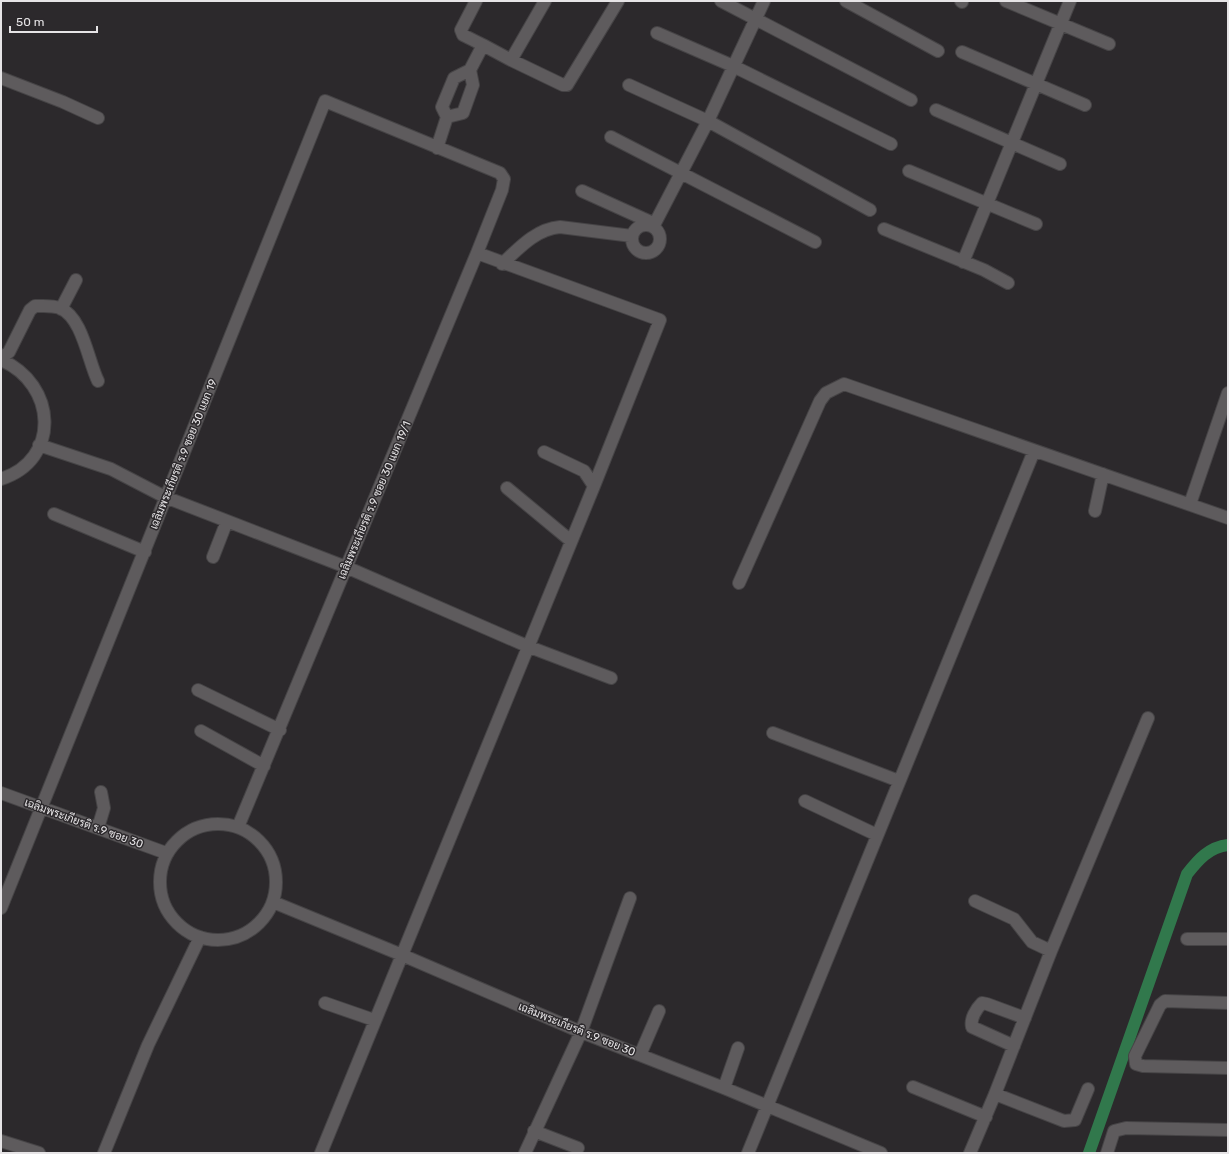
<svg xmlns="http://www.w3.org/2000/svg" width="1229" height="1154" viewBox="0 0 1229 1154" font-family="Rubik,Sarabun,sans-serif">
  <style>
    .lines { fill: none; stroke-linecap: round; stroke-linejoin: round }
    .canal { stroke: #31784c; stroke-width: 12 }
    .minor-casing { stroke: #464446; stroke-width: 14 }
    .minor { stroke: #5e5b5d; stroke-width: 12 }
    .labels { text-anchor: middle; stroke-width: 3; stroke-linejoin: round; paint-order: stroke }
    .street-label { font-size: 11px; fill: #e6e4e6; stroke: #2c292c }
  </style>
  <rect width="100%" height="100%" fill="#2c292c"/>
  <g class="lines">
    <path class="canal" d="M1089 1153 1187 874C1198 860 1209 847 1228 845"/>
    <g class="minor-casing">
      <path id="minor" d="M721 1 911 100
        M846 1 938 51
        M961 1 962 2
        M1006 1 1109 44
        M657 33 733 66 891 144
        M483 45 511 60 545 1
        M962 52 1085 105
        M511 60 563 85H567L618 1
        M1 78 63 102 98 118
        M629 85 708 121 870 210
        M936 110 1060 164
        M447 117 463 113 473 85 470 70
        M611 137 815 242
        M437 148 447 117 442 107 454 78 470 70 483 45 463 35 461 30 476 1
        M909 171 1036 224
        M582 191 655 224
        M632 239a14 14 0 1 1 28 0a14 14 0 1 1-28 0Z
        M653 227 708 121 764 1
        M884 229 984 270 1008 283
        M963 262 1070 1
        M502 264C519 248 536 229 560 227L632 236
        M61 309 76 280
        M1 358 9 352 30 310 35 306C43 306 52 305 60 308 83 318 88 361 98 381
        M1 360C57 384 61 460 1 479
        M39 445 111 469 165 497 346 567 527 646 611 678
        M544 452 584 471 594 486
        M507 488 571 541
        M1190 504 1228 393
        M1095 511 1103 474
        M54 514 145 552
        M213 557 227 521
        M739 583 820 401 826 393 844 384 1228 518
        M198 690 280 730
        M201 731 264 766
        M773 733 899 781
        M1 793 166 853
        M805 801 877 835
        M160 882a58 58 0 1 1 116 0a58 58 0 1 1-116 0Z
        M98 828 104 808 101 792
        M975 901 1014 919 1032 942 1051 951
        M273 902 402 955 581 1032 724 1088 881 1153
        M1 908 325 101 500 173 504 179 502 190 477 253 238 827
        M1187 939H1228
        M325 1003 374 1020
        M1228 1003 1165 1001 1160 1005 1135 1056 1136 1064 1143 1066 1228 1068
        M1014 1046 972 1027C970 1019 976 1009 982 1003L987 1004 1025 1018
        M640 1055 659 1011
        M913 1087 986 1117
        M724 1088 738 1048
        M995 1094 1064 1121 1075 1120 1088 1089
        M534 1131 578 1148
        M1 1141 39 1153
        M104 1153 148 1045 200 937
        M321 1153 594 486 660 320 477 253
        M525 1153 581 1032 630 898
        M748 1153 1034 451
        M970 1153 995 1094 1051 951 1148 718
        M1107 1153 1114 1131 1126 1128 1228 1130"/>
    </g>
    <use href="#minor" class="minor"/>
  </g>
  <g class="labels">
    <g class="street-label">
      <text transform="translate(183 454) rotate(-68)" y="4">เฉลิมพระเกียรติ ร.9 ซอย 30 แยก 19</text>
      <text transform="translate(374 500) rotate(-67)" y="4">เฉลิมพระเกียรติ ร.9 ซอย 30 แยก 19/1</text>
      <text transform="translate(84 823) rotate(20)" y="4">เฉลิมพระเกียรติ ร.9 ซอย 30</text>
      <text transform="translate(577 1029) rotate(22)" y="4">เฉลิมพระเกียรติ ร.9 ซอย 30</text>
    </g>
  </g>
  <rect width="1229" height="1154" fill="none" stroke="#e6e4e6" stroke-width="4"/>
  <path d="M10 26v6h87v-6" fill="none" stroke="#e6e4e6" stroke-width="2"/>
  <text x="16" y="26" font-size="12" fill="#e6e4e6" stroke="#2c292c" stroke-width="3" paint-order="stroke">50 m</text>
</svg>
